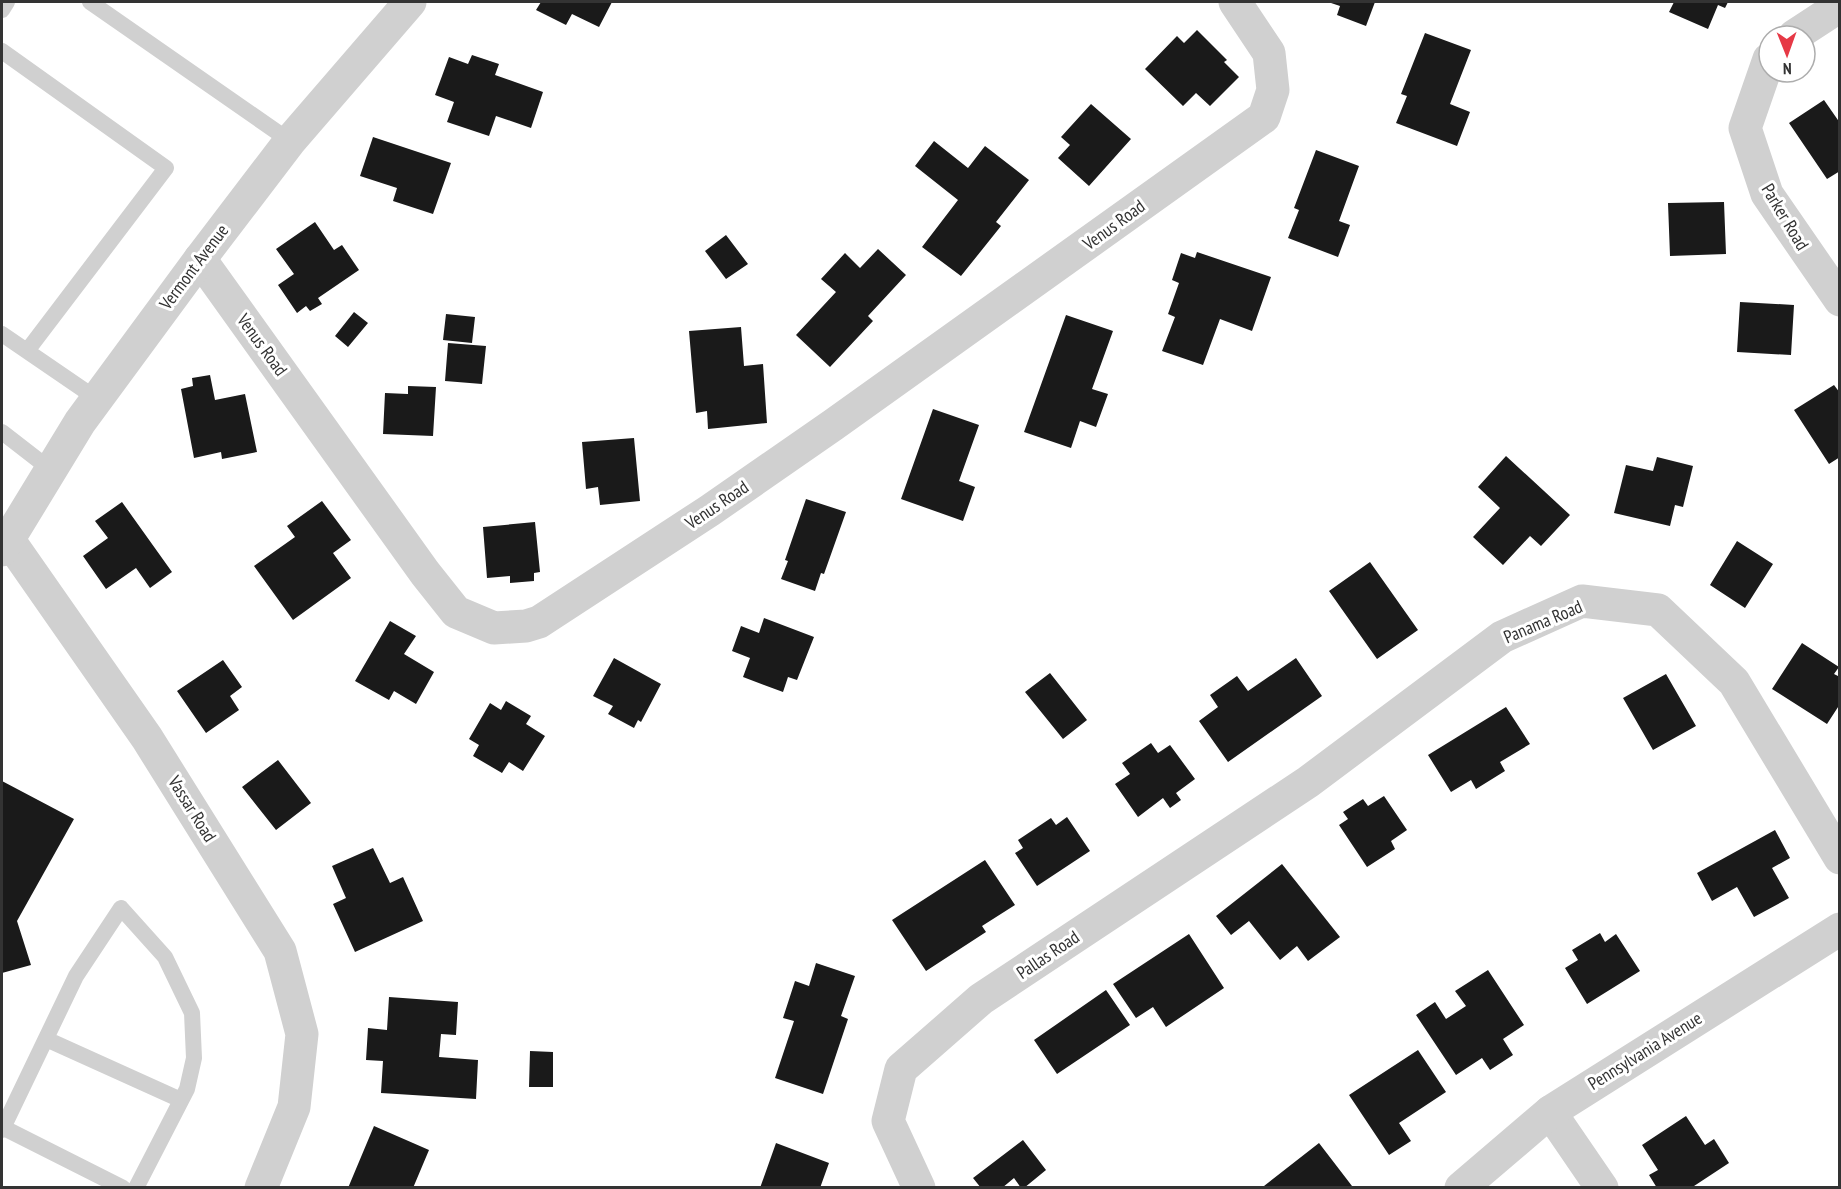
<svg xmlns="http://www.w3.org/2000/svg" width="1841" height="1189" viewBox="0 0 1841 1189" font-family="'PT Sans Narrow',sans-serif">
  <style>
    .building { fill: #1a1a1a }
    .lines { fill: none; stroke-linecap: round; stroke-linejoin: round }
    .service { stroke: #d0d0d0; stroke-width: 16 }
    .minor { stroke: #d0d0d0; stroke-width: 33 }
    .tertiary { stroke: #d0d0d0; stroke-width: 33 }
    .labels { text-anchor: middle; stroke-width: 6; stroke-linejoin: round; paint-order: stroke }
    .street-label { font-size: 18px; fill: #333; stroke: #fff }
  </style>
  <rect width="100%" height="100%" fill="#fff"/>
  <path class="building" d="M541 2H612L599 27 572 14 566 25 536 10Z
    M1328 2H1375L1366 26 1337 15 1340 6Z
    M1674 2H1728L1725 8 1718 5 1708 29 1669 12Z
    M1197 30 1227 60 1224 62 1239 77 1210 106 1196 93 1183 106 1145 69 1177 36 1184 43Z
    M1425 33 1471 50 1450 104 1470 112 1457 146 1396 123 1407 96 1401 94Z
    M472 55 499 64 495 75 543 92 531 128 496 116 489 136 447 122 454 102 435 95 449 57 468 64Z
    M1824 100 1840 123V171L1827 179 1789 123Z
    M1091 104 1131 139 1089 186 1058 158 1070 145 1061 137Z
    M373 137 451 163 433 214 393 201 397 188 360 176Z
    M934 141 968 168 985 146 1029 180 996 222 1001 226 961 276 922 247 958 200 915 166Z
    M1316 150 1359 166 1339 221 1350 225 1338 257 1288 238 1299 210 1294 208Z
    M1724 202 1726 254 1670 256 1668 203Z
    M315 222 334 250 342 245 359 270 318 298 322 304 310 311 306 306 297 313 278 285 294 274 276 249Z
    M726 235 748 264 726 279 705 251Z
    M878 249 906 275 868 316 873 321 830 367 796 335 836 292 821 279 845 253 860 268Z
    M1197 252 1271 277 1252 331 1220 319 1203 365 1162 351 1175 317 1168 314 1179 283 1172 280 1181 253 1195 258Z
    M1740 302 1794 305 1791 355 1737 352Z
    M354 312 368 323 348 347 335 336Z
    M446 314 475 317 472 343 443 340Z
    M1066 315 1113 331 1092 389 1108 394 1096 427 1080 421 1071 448 1024 432Z
    M741 327 744 366 763 364 767 423 708 429 707 411 696 413 689 331Z
    M448 343 486 346 482 384 445 381Z
    M210 375 215 400 245 394 257 452 222 459 221 452 194 458 181 389 193 386 192 378Z
    M1834 385 1840 393V457L1829 464 1794 410Z
    M408 386 436 387 433 436 383 434 385 393 408 394Z
    M933 409 979 425 959 481 975 487 963 521 901 499Z
    M634 438 640 501 600 505 598 487 586 489 582 442Z
    M1506 456 1570 515 1541 546 1530 536 1503 565 1473 537 1500 508 1478 487Z
    M1657 457 1693 466 1683 507 1675 505 1670 526 1614 513 1626 465 1653 471Z
    M806 499 846 512 824 574 821 573 815 591 781 579 788 561 785 560Z
    M322 501 351 540 333 553 351 578 293 620 254 566 295 537 287 526Z
    M122 502 172 572 150 588 136 568 106 589 83 556 108 538 95 521Z
    M535 522 540 572 534 573V581L510 583V576L487 578 483 527Z
    M1737 541 1773 564 1745 608 1710 585Z
    M1370 562 1418 630 1377 659 1329 591Z
    M764 618 814 637 797 680 788 677 783 692 743 677 750 658 732 651 741 626 759 633Z
    M390 621 416 636 404 654 434 672 416 704 394 691 389 700 355 681Z
    M1802 643 1839 667 1834 674 1840 677V704L1827 724 1772 689Z
    M614 658 661 684 641 722 638 720 634 728 608 714 613 706 593 696Z
    M1296 658 1322 696 1228 762 1199 721 1218 707 1210 695 1237 676 1248 691Z
    M223 660 242 687 230 696 239 710 206 733 177 691Z
    M1050 673 1087 720 1063 739 1025 692Z
    M1666 674 1696 726 1653 750 1623 698Z
    M506 701 531 716 526 724 545 736 523 771 509 762 502 773 473 756 479 745 469 739 490 703 501 710Z
    M1506 707 1530 744 1500 762 1505 771 1476 789 1471 780 1451 792 1428 755Z
    M1151 743 1158 753 1170 745 1195 779 1176 793 1181 800 1170 808 1163 798 1138 817 1115 784 1130 774 1122 763Z
    M278 760 311 803 276 830 242 787Z
    M2 781 74 819 17 921 31 965 2 973Z
    M1384 796 1407 830 1391 841 1395 849 1367 867 1339 825 1348 819 1343 812 1363 799 1368 806Z
    M1067 817 1090 851 1037 886 1015 853 1023 848 1018 840 1051 818 1056 825Z
    M1775 830 1790 858 1772 868 1789 898 1754 917 1737 887 1712 901 1697 873Z
    M373 848 390 883 403 877 423 921 355 952 333 904 346 898 332 866Z
    M985 860 1015 905 982 926 986 932 926 971 892 920Z
    M1282 864 1340 937 1308 961 1297 946 1280 960 1249 921 1231 935 1216 916Z
    M1600 933 1605 942 1616 934 1640 971 1587 1004 1565 968 1578 960 1572 950Z
    M1189 934 1224 988 1166 1027 1153 1007 1136 1018 1113 984Z
    M816 963 855 976 841 1016 848 1019 823 1094 775 1078 794 1021 783 1018 795 981 809 986Z
    M1488 970 1524 1025 1503 1039 1513 1055 1490 1070 1482 1058 1456 1075 1416 1015 1435 1002 1446 1019 1466 1006 1455 991Z
    M1106 990 1130 1025 1057 1074 1034 1040Z
    M389 997 458 1002 456 1035 441 1034 439 1057 478 1060 476 1099 381 1093 383 1061 366 1060 368 1028 387 1030Z
    M1418 1050 1446 1092 1399 1123 1411 1141 1389 1155 1349 1095Z
    M530 1051 553 1052V1087H529Z
    M1686 1116 1705 1145 1714 1139 1729 1163 1691 1188H1657L1649 1175 1658 1170 1642 1145Z
    M374 1126 429 1150 413 1188H348Z
    M1023 1140 1046 1170 1024 1188H1021L1014 1178 1002 1188H981L973 1178Z
    M776 1143 829 1163 820 1188H760Z
    M1319 1143 1352 1186 1350 1188H1266L1264 1186Z"/>
  <g class="lines">
    <path class="service" d="M90 2 290 141
      M2 10 7 2
      M2 51 166 168 27 351
      M2 334 97 399
      M2 432 51 470
      M46 1039 181 1100
      M2 1127 123 1188
      M2 1130 76 976 121 908 165 957 192 1013 194 1058 187 1089 136 1188"/>
    <path class="minor" d="M1794 36 1840 6
      M1769 59 1745 128 1767 194 1840 300
      M200 259 425 573 456 612 494 628 526 626 539 622 709 511 833 425 1264 117 1273 90 1269 53 1235 2
      M8 539 147 738 280 951 302 1034 294 1107 261 1188
      M1550 1112 1602 1188
      M919 1188 888 1121 901 1069 981 999 1308 782 1502 637 1582 601 1658 610 1734 682 1840 858"/>
    <path class="tertiary" d="M2 550 80 422 200 259 290 141 410 2
      M1461 1188 1550 1112 1840 929"/>
  </g>
  <g class="labels">
    <g class="street-label">
      <text transform="translate(1785 217) rotate(59)" y="6">Parker Road</text>
      <text transform="translate(1114 225) rotate(-36)" y="6">Venus Road</text>
      <text transform="translate(194 267) rotate(-53)" y="6">Vermont Avenue</text>
      <text transform="translate(262 345) rotate(54)" y="6">Venus Road</text>
      <text transform="translate(717 505) rotate(-34)" y="6">Venus Road</text>
      <text transform="translate(1543 622) rotate(-23)" y="6">Panama Road</text>
      <text transform="translate(192 809) rotate(58)" y="6">Vassar Road</text>
      <text transform="translate(1048 955) rotate(-34)" y="6">Pallas Road</text>
      <text transform="translate(1645 1051) rotate(-32)" y="6">Pennsylvania Avenue</text>
    </g>
  </g>
  <rect width="1841" height="1189" fill="none" stroke="#333333" stroke-width="6"/>
  <g transform="translate(1787 54) rotate(179)"><circle r="28" fill="#ffffff" stroke="#adadad" stroke-width="1.5"/>
  <path d="M0-4.5L10 22L0 15L-10 22Z" fill="#e63946"/>
  <text y="-9" font-size="16" font-weight="bold" text-anchor="middle" fill="#333333">N</text>
  </g>
</svg>
